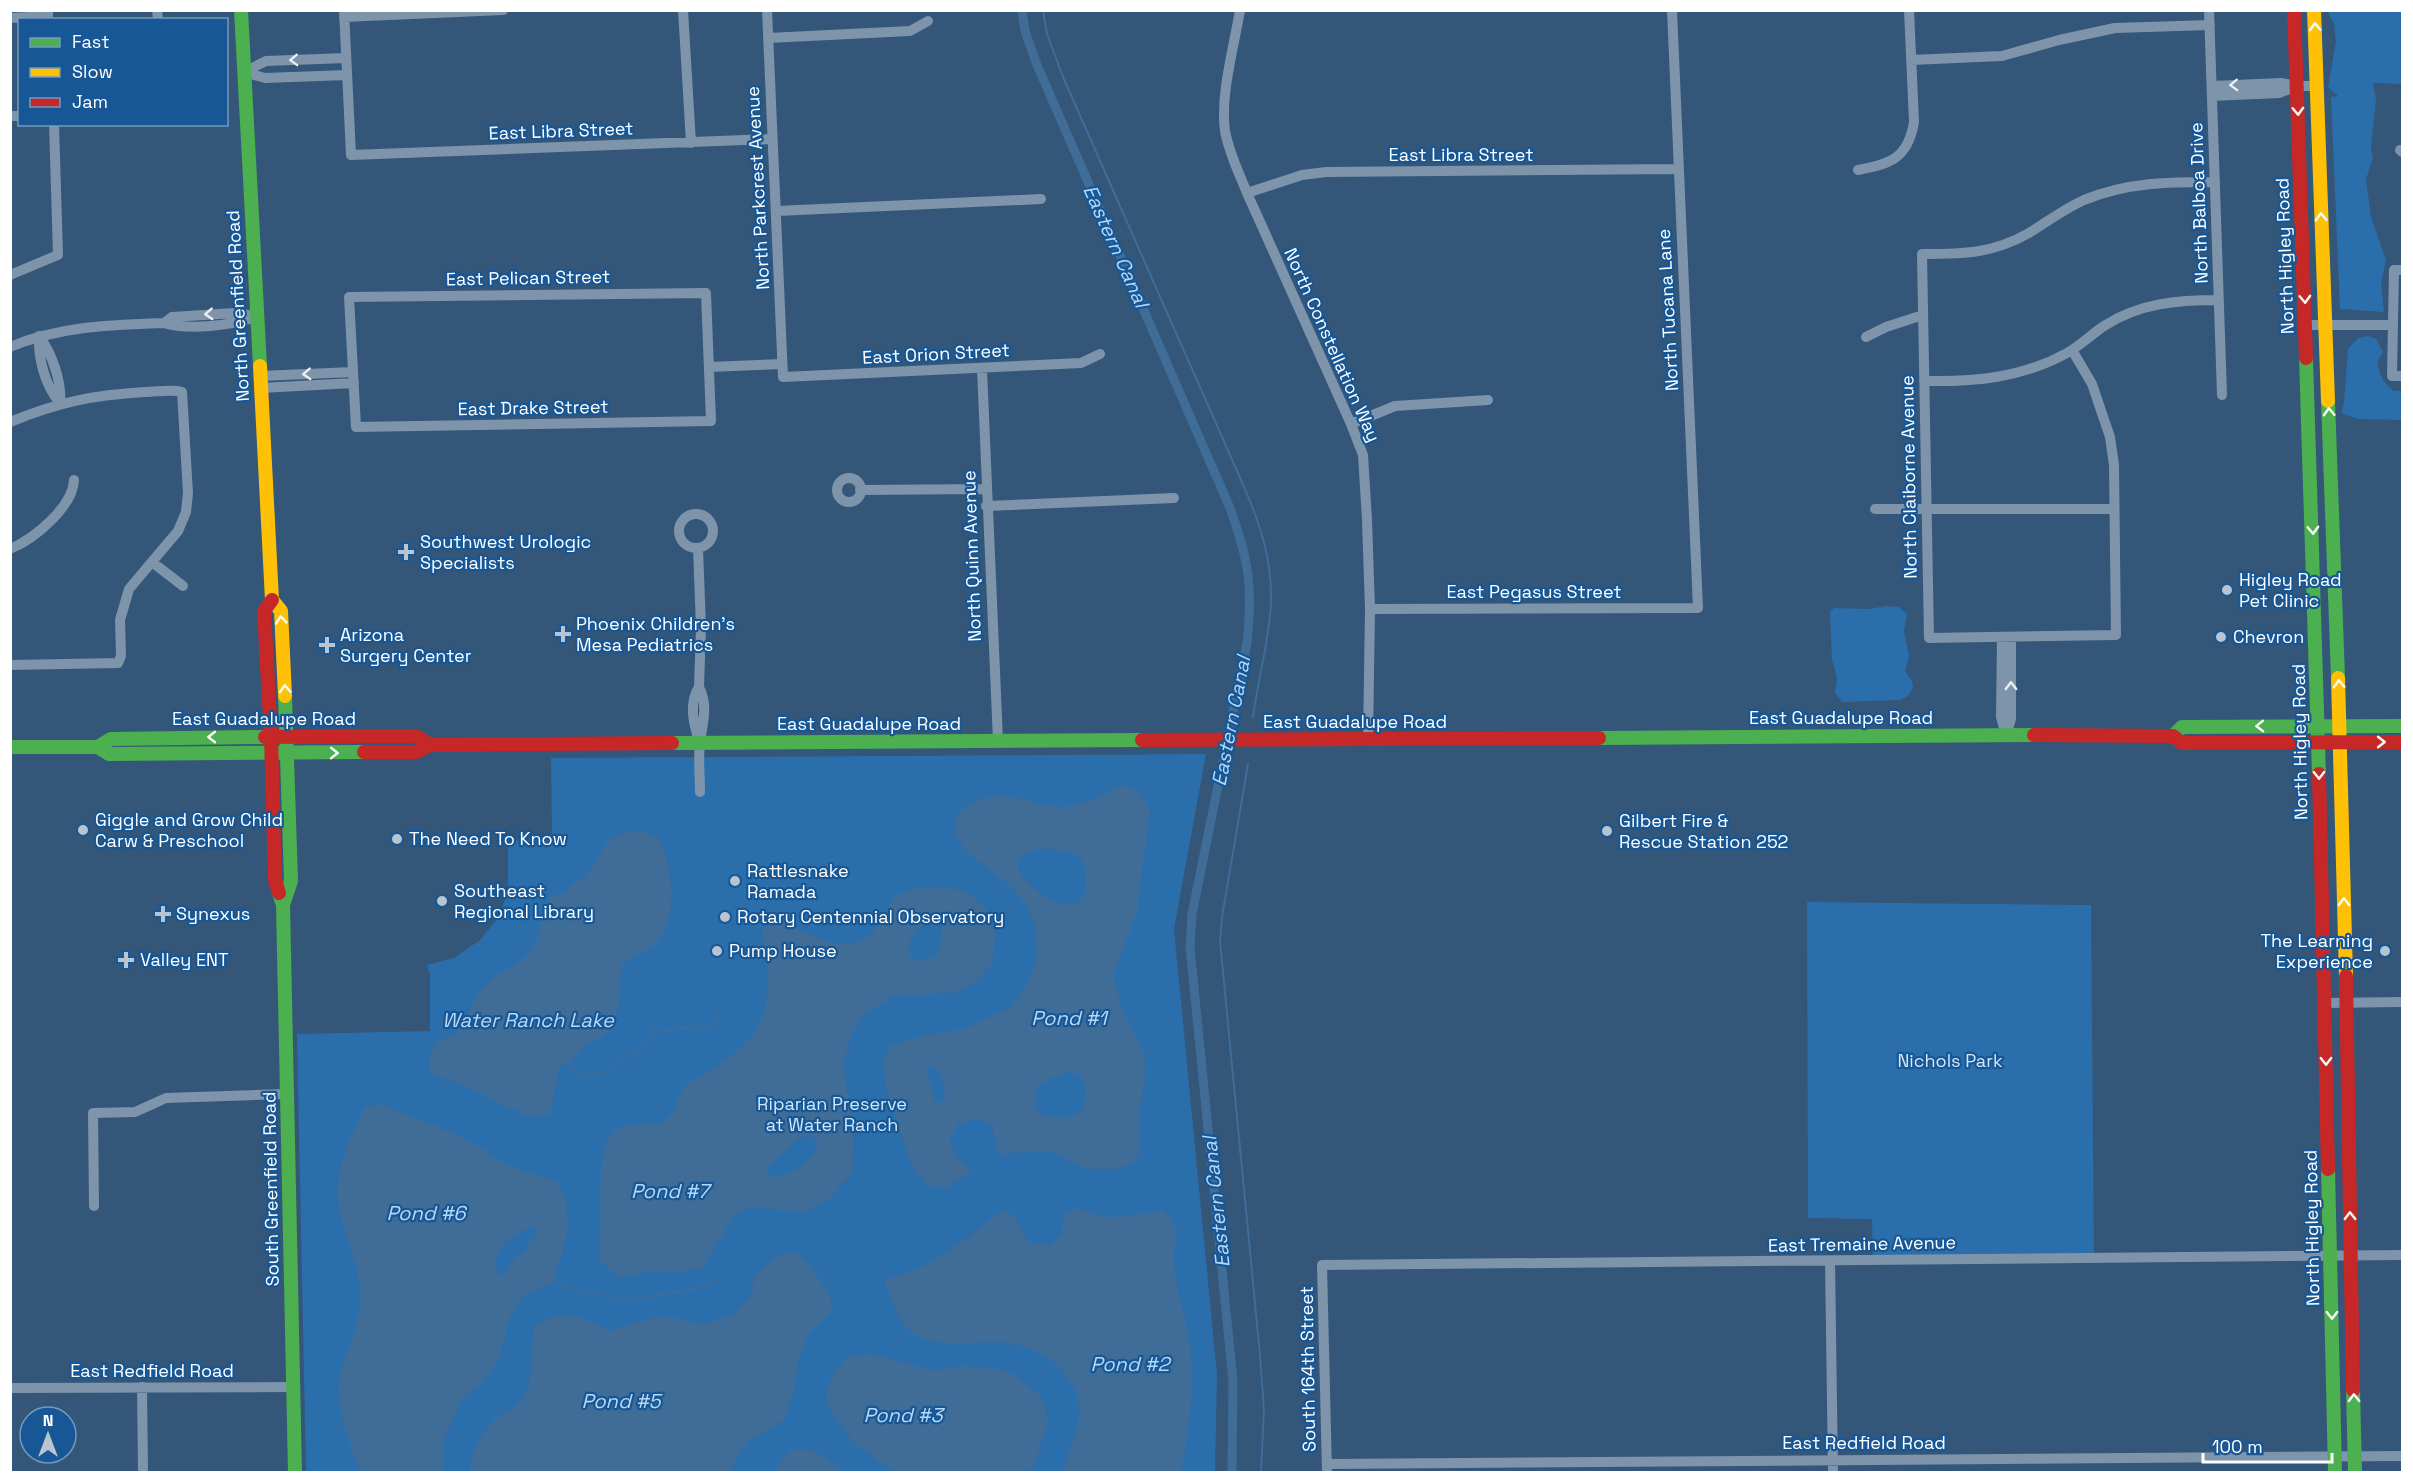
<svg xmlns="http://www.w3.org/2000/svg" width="2413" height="1483" viewBox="0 0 2413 1483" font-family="'Space Grotesk',sans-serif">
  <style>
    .green { fill: #2b6eac }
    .water { fill: #406c98; fill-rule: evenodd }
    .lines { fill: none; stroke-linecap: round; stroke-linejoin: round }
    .stream { stroke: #406c98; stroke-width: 2 }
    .canal { stroke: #406c98; stroke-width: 9 }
    .street { stroke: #7d94ab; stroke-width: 10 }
    .fast { stroke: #4caf50; stroke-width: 14 }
    .slow { stroke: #ffc107; stroke-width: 14 }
    .jam { stroke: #c62828; stroke-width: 14 }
    .oneway { stroke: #f6fbf6 }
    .oneway2 { stroke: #eceff2 }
    .poi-dot { fill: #b8c4d0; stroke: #175795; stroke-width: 2 }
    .labels { text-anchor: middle; stroke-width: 4.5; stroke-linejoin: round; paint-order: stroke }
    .street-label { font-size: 18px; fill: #fff; stroke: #175795 }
    .poi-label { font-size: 18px; fill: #fff; stroke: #175795; text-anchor: start }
    .park-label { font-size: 18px; fill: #d0e7fc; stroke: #175795 }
    .water-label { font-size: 20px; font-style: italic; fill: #b5d8f8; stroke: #175795 }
  </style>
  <rect width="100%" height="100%" fill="#345678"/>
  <path class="green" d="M2327 10 2402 11V84L2373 83 2376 99 2371 148 2373 158 2366 179 2371 217 2386 260 2381 283 2384 312 2340 309 2331 97 2338 96 2328 87 2336 42 2334 24Z
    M2368 336 2376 339 2383 352 2377 362C2380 375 2383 383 2394 391H2401L2402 420 2358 419 2341 413 2344 403 2348 349 2358 338Z
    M1886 606 1899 607 1907 614 1904 631 1909 656 1905 671 1912 681 1913 688 1908 696 1900 700 1842 702 1835 693 1837 678 1832 660 1830 612 1834 608 1869 609Z
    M1206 754 1174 929 1217 1375 1215 1472H306L297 1034 430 1031V975L427 965 454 958 480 940 497 919 508 893V841L552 839 551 758Z
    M1807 902 2091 905 2094 1261 1873 1257 1872 1219 1808 1218Z"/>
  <path class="water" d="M1121 785 1138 790 1150 810 1137 912 1113 977 1124 1014 1143 1050 1146 1072 1140 1109 1139 1153 1133 1164 1112 1169H1086L1053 1152 1025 1151 1001 1155C994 1144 996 1134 990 1123L973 1119 957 1125 949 1141 958 1157 972 1171 947 1187 928 1186 912 1166 886 1088 883 1058 892 1045 922 1036 964 1029 1011 1007 1028 983 1037 955 1035 924 1024 902 1010 886 966 851 956 835 955 820 963 809 975 801 997 795 1019 798 1047 806 1066 807 1095 799ZM1041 849C1052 849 1069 849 1078 856 1088 863 1091 896 1078 902 1057 912 1026 885 1018 868 1019 854 1029 851 1041 849ZM929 1066C945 1070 946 1088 944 1102L938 1103 933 1099 934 1092 926 1070ZM1069 1072 1080 1075 1086 1087 1083 1110C1073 1117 1045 1124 1038 1110 1034 1103 1036 1094 1038 1086L1056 1076Z
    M640 831 659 838C673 866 679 921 654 945 644 953 632 957 622 965L619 1004 614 1026 602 1037 583 1046 569 1064 560 1065 550 1114 525 1117 519 1111 503 1106 484 1095 459 1083 431 1074C429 1062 429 1052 436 1041 474 1033 460 1015 481 990 496 971 521 967 534 947 543 933 539 898 557 894 560 893 563 894 565 893 570 884 580 881 587 874 610 849 597 835 640 831Z
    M921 887H943L968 892 987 910 995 935 993 962 973 985 950 993 895 996 866 1013 853 1031 843 1065 850 1101 854 1141 852 1173 830 1198 806 1212 750 1207 734 1216 702 1268 686 1271 645 1272 619 1278 598 1259C605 1225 593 1165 610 1137 622 1119 646 1127 661 1122 678 1116 677 1091 689 1082 695 1078 703 1075 709 1071 752 1042 769 1027 768 973 768 957 762 945 762 928L779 921C805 931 849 960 873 932 882 922 887 907 895 896ZM933 915 938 916C946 928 940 943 936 956L916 961 909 954V941L927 919ZM802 1136 814 1137C816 1142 819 1147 816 1151 808 1164 786 1178 772 1177L768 1172V1166Z
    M380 1104 448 1131 478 1146 507 1165 556 1181 566 1198 568 1230 554 1281 524 1295 509 1319 499 1359 481 1385 464 1396 444 1439V1472H360C351 1443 333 1407 340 1375 346 1350 359 1327 361 1300 362 1283 355 1264 350 1247 346 1233 340 1217 338 1203 334 1171 351 1135 365 1108ZM533 1227 540 1230 529 1242 526 1250 515 1257 505 1275H500C485 1252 513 1233 533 1227Z
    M1076 1208C1111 1222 1126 1217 1162 1210 1185 1227 1173 1240 1174 1263 1176 1289 1185 1315 1189 1340 1196 1384 1189 1429 1181 1472H1062C1068 1454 1081 1426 1079 1406 1076 1374 1045 1350 1014 1344 982 1338 946 1351 915 1335 900 1327 889 1295 885 1280L926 1265 967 1238 1001 1211 1014 1215 1029 1243 1049 1245 1061 1234 1064 1216Z
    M795 1252 806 1260 830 1294 832 1310 808 1334 798 1363 792 1397 784 1420 748 1442 735 1462 732 1472H470C470 1449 482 1431 499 1416 505 1412 514 1409 519 1403 536 1381 530 1351 534 1326 562 1308 580 1315 608 1331L653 1318H675L702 1324 732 1316 751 1294 755 1274 779 1255Z
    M868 1353 933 1370 964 1366 999 1369 1019 1377 1044 1400 1048 1425 1031 1472H893L854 1443 828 1407 826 1394 833 1373 846 1359Z
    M792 1450H814L844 1472H776L777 1466Z"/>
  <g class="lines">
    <path class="stream" d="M1043 10 1047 34 1063 77 1245 489C1260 524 1272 560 1271 600 1270 639 1258 678 1253 717
      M1248 764 1222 917 1220 941 1260 1355 1264 1410 1261 1472
      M410 1037 415 1041
      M569 1064 584 1078 597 1072H611L623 1060 645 1045 654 1027 663 1032 693 1026 703 1031 712 1024 719 1014
      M554 1281 575 1289 627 1301 709 1286 722 1277"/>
    <path class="canal" d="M1022 10 1025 31 1037 65 1230 508C1249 561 1253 587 1247 643L1192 914 1190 947 1233 1381 1232 1472"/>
    <path class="street" d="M157 10 158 20
      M344 10 351 155 772 139
      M683 10 691 143
      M767 10 783 377 1081 363 1100 354
      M1240 10C1234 47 1220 95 1225 131 1229 153 1239 173 1247 193L1351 424 1363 455 1367 520 1370 609 1368 740
      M2209 10 2222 395
      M344 17 503 10
      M10 18 48 16V10
      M768 38 910 31 928 21
      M1911 60 2002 56 2059 40 2115 28 2210 25
      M244 72 266 61 346 58
      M244 72 265 78 347 75
      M2212 86 2281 83 2297 86H2317
      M2212 96 2279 93 2297 86
      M10 116H20
      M2400 150 2402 152
      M1858 170C1891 164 1908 158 1914 122L1909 10
      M1247 193 1302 175 1326 172 1678 169
      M777 211 1041 199
      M2402 270H2394L2392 376H2402
      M10 275 58 255 54 124
      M706 293 711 421 356 427 349 297Z
      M164 323 172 317 235 313 254 316
      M2306 325H2393
      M39 336C38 358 45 386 60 403
      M39 336C52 353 62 382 60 403
      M1866 337 1886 327 1923 315
      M10 347C60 326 111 325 164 323 189 331 232 325 256 317
      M2072 350 2092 384 2110 437 2114 465 2116 635 1929 638 1922 254C1963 254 1992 254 2029 233 2047 222 2064 209 2084 200 2128 182 2169 182 2215 182
      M709 367 782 364
      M982 369 998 741
      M260 376 353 372
      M1924 381C1974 382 2022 378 2067 353 2080 346 2092 334 2104 326 2139 303 2178 300 2219 300
      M261 388 354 383
      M10 422C59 402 93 395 145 392 157 392 171 389 182 392L188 493 186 512 178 531 129 589 120 620 121 656 118 663 10 665
      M1351 424 1395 406 1488 400
      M837 490a12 12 0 1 1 24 0a12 12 0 1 1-24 0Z
      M860 490 986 489
      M986 506 1174 498
      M1875 509H2114
      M679 531a17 17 0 1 1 34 0a17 17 0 1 1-34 0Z
      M698 548 701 628 699 687C688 704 694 726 700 744
      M10 549C34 539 73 507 74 480
      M152 562 183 586
      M1370 609 1698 608 1672 10
      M2002 637 2001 717 2006 735
      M699 687C709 706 702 724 700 744 698 759 700 776 700 792
      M2006 735 2011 719V637
      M2325 1003 2402 1002
      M94 1206 93 1113 135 1112 166 1098 287 1094
      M1830 1261 1833 1472
      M142 1387 143 1472
      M10 1388 293 1387
      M1327 1464 2402 1456
      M1327 1472 1322 1265 2402 1255"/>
    <path class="fast" d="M241 10 260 366
      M2306 358 2319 774
      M2328 401 2338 678
      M2173 736 2182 727 2402 726
      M1599 738 2034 735
      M672 743 1142 740
      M10 747H98L111 739 265 737
      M98 747 109 754 364 752
      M279 893 283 905 295 1472
      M283 905 291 881 285 696
      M2328 1169 2335 1472
      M2353 1390 2355 1472"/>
    <path class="slow" d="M2314 10 2328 401
      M260 366 272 600 281 611 285 696
      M2338 678 2346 976"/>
    <path class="jam" d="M2294 10 2306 358
      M272 600 264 611 271 737 275 880 279 893
      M2034 735 2173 736 2182 743 2402 742
      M265 737 416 736 430 745
      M1142 740 1599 738
      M364 752H416L430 745 672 743
      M2319 774 2328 1169
      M2346 976 2353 1390"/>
  </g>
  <defs><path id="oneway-chevron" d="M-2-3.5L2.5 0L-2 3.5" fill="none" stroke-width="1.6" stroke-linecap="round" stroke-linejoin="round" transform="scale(1.5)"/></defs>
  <g class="oneway">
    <use href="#oneway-chevron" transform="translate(2315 27) rotate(-92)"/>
    <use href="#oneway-chevron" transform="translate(2298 111) rotate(88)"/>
    <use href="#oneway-chevron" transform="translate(2321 217) rotate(-92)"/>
    <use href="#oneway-chevron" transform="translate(2305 299) rotate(88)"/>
    <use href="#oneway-chevron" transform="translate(2329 412) rotate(-92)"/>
    <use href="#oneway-chevron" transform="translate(2313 530) rotate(88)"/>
    <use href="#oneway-chevron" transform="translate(281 620) rotate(-96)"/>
    <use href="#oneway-chevron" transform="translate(2339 684) rotate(-92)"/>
    <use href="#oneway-chevron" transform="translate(285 689) rotate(-93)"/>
    <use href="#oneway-chevron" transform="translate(2260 726) rotate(179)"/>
    <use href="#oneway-chevron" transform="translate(212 737) rotate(180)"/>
    <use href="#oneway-chevron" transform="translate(2381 742)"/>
    <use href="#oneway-chevron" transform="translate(334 753)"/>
    <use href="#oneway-chevron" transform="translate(2319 775) rotate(89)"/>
    <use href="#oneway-chevron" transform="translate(2344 902) rotate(-91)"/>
    <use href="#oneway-chevron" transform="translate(2326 1061) rotate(89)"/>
    <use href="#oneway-chevron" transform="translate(2350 1216) rotate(-91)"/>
    <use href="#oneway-chevron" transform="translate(2332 1315) rotate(89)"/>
    <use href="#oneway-chevron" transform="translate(2354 1398) rotate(-91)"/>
  </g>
  <g class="oneway2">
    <use href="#oneway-chevron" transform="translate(294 60) rotate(178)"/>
    <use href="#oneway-chevron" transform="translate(2234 85) rotate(178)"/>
    <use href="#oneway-chevron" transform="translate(209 314) rotate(177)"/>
    <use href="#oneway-chevron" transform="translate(307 374) rotate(177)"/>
    <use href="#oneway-chevron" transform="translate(2011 686) rotate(-90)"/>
  </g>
  <g class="poi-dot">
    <path d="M403 543h6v6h6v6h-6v6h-6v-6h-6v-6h6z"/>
    <circle cx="2227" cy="590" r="6"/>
    <path d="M560 625h6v6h6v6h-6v6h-6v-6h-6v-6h6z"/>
    <circle cx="2221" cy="637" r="6"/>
    <path d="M324 636h6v6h6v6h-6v6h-6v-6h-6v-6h6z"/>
    <circle cx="83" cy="830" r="6"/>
    <circle cx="1607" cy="831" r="6"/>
    <circle cx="397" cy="839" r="6"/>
    <circle cx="735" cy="881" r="6"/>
    <circle cx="442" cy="901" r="6"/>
    <path d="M160 905h6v6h6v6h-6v6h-6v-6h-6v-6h6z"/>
    <circle cx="725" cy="917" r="6"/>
    <circle cx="717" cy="951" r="6"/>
    <circle cx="2385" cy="951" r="6"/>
    <path d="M123 951h6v6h6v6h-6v6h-6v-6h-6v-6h6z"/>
  </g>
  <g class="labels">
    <g class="street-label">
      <text transform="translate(561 131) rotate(-2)" y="6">East Libra Street</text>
      <text x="1461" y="161">East Libra Street</text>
      <text transform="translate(758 188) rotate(-93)" y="6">North Parkcrest Avenue</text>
      <text transform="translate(2199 203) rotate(-92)" y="6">North Balboa Drive</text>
      <text transform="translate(2285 256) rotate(-92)" y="6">North Higley Road</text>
      <text transform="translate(528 278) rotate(-1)" y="6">East Pelican Street</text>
      <text transform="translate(238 306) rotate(-93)" y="6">North Greenfield Road</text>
      <text transform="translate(1668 310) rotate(-93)" y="6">North Tucana Lane</text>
      <text transform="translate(1332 345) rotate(66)" y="6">North Constellation Way</text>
      <text transform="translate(936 354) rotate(-3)" y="6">East Orion Street</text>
      <text transform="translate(533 408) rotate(-1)" y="6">East Drake Street</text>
      <text transform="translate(1909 477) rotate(-91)" y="6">North Claiborne Avenue</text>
      <text transform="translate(972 556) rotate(-92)" y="6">North Quinn Avenue</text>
      <text x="1534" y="598">East Pegasus Street</text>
      <text x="1841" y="724">East Guadalupe Road</text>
      <text x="264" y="725">East Guadalupe Road</text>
      <text x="1355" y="728">East Guadalupe Road</text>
      <text x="869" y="730">East Guadalupe Road</text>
      <text transform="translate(2300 742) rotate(-91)" y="6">North Higley Road</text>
      <text transform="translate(271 1189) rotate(-91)" y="6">South Greenfield Road</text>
      <text transform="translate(2312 1228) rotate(-91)" y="6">North Higley Road</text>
      <text transform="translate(1862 1244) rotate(-1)" y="6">East Tremaine Avenue</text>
      <text transform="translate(1308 1369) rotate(-91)" y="6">South 164th Street</text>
      <text x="152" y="1377">East Redfield Road</text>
      <text x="1864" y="1449">East Redfield Road</text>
    </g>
    <g class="poi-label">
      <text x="420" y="548">Southwest Urologic<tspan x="420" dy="21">Specialists</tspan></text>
      <text x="2239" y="586">Higley Road<tspan x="2239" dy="21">Pet Clinic</tspan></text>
      <text x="576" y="630">Phoenix Children's<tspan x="576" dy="21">Mesa Pediatrics</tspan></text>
      <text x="340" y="641">Arizona<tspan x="340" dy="21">Surgery Center</tspan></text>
      <text x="2233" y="643">Chevron</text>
      <text x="95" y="826">Giggle and Grow Child<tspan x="95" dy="21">Carw &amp; Preschool</tspan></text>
      <text x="1619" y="827">Gilbert Fire &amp;<tspan x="1619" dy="21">Rescue Station 252</tspan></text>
      <text x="409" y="845">The Need To Know</text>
      <text x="747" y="877">Rattlesnake<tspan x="747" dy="21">Ramada</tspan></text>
      <text x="454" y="897">Southeast<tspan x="454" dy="21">Regional Library</tspan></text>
      <text x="176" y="920">Synexus</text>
      <text x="737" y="923">Rotary Centennial Observatory</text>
      <text x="2373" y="947" text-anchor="end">The Learning<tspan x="2373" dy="21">Experience</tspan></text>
      <text x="729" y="957">Pump House</text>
      <text x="140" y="966">Valley ENT</text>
    </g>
    <g class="park-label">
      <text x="1950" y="1067">Nichols Park</text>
      <text x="832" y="1110">Riparian Preserve<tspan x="832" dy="21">at Water Ranch</tspan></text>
    </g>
    <g class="water-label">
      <text transform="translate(1116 246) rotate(66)" y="7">Eastern Canal</text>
      <text transform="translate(1231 721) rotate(-79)" y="7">Eastern Canal</text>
      <text x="1069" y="1025">Pond #1</text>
      <text x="528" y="1027">Water Ranch Lake</text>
      <text x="670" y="1198">Pond #7</text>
      <text transform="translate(1216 1202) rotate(-96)" y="7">Eastern Canal</text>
      <text x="426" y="1220">Pond #6</text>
      <text x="1130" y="1371">Pond #2</text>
      <text x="621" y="1408">Pond #5</text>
      <text x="903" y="1422">Pond #3</text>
    </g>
  </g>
  <rect width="2413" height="1483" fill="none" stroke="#ffffff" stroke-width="24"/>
  <rect x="18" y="18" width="210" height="108" fill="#175795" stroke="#749abf" stroke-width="1.5"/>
  <rect x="30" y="38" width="30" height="9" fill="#4caf50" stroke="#749abf" stroke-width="1.5"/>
  <text x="72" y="48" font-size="18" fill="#ffffff">Fast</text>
  <rect x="30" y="68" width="30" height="9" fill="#ffc107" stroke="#749abf" stroke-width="1.5"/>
  <text x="72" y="78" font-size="18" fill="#ffffff">Slow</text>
  <rect x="30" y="98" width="30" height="9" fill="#c62828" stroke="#749abf" stroke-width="1.5"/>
  <text x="72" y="108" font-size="18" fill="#ffffff">Jam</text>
  <g transform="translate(48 1435)"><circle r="28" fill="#175795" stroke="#749abf" stroke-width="1.5"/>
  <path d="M0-4.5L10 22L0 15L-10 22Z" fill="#b8c4d0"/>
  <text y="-9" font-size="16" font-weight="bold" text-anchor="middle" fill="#ffffff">N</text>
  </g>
  <path d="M2203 1453v9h129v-9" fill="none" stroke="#ffffff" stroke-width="3"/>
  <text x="2212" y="1453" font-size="18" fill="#ffffff" stroke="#175795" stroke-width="4.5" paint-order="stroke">100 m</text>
</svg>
